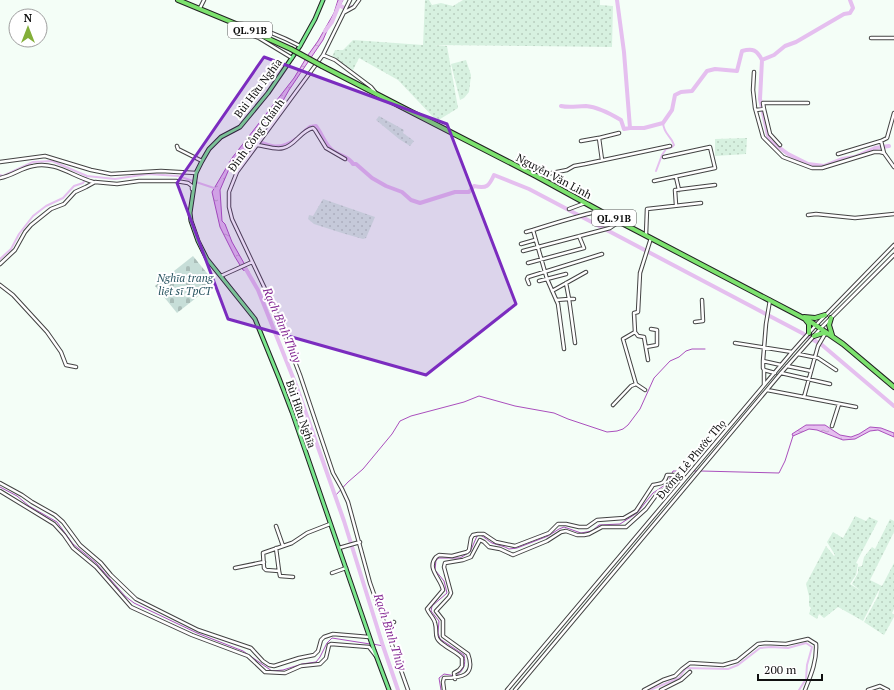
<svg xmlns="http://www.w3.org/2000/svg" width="894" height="690" viewBox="0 0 894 690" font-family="'PT Serif',serif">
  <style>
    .farmland { fill: url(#farmland-dots) }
    .cemetery { fill: url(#cemetery-stones) }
    .water { fill: url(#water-ripples); stroke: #aa4fbd }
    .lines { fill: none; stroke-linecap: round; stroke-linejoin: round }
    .stream { stroke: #aa4fbd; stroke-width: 1 }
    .canal { stroke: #e5bfef; stroke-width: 2 }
    .river { stroke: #e5bfef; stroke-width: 4 }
    .minor-casing { stroke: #434343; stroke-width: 4.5 }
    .major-casing { stroke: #212121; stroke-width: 5 }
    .highway-casing { stroke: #212121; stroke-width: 6 }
    .minor { stroke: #fff; stroke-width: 2.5 }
    .major { stroke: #7be78e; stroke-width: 3 }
    .highway { stroke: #7ce26e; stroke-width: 4 }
    .highway-bridge-casing { stroke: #212121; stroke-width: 6; stroke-linecap: butt }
    .highway-bridge { stroke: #7ce26e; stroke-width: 4 }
    .marked { fill: #7b2cbf; fill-opacity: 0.2; stroke: #7b2cbf; stroke-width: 3; stroke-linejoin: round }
    .labels { text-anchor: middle; stroke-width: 4; stroke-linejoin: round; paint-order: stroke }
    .shield { fill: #fff; stroke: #585858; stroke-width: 1 }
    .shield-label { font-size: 10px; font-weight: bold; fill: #101010 }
    .street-label { font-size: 11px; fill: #101010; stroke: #fff }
    .park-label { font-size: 11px; font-style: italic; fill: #285460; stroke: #fff }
    .water-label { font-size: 12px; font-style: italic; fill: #842893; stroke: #fff }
  </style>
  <defs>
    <pattern id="farmland-dots" width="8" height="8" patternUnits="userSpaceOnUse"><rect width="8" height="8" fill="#d7f1e0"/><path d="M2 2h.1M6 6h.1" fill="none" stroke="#b8cebf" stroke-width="1.8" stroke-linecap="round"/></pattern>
    <pattern id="cemetery-stones" width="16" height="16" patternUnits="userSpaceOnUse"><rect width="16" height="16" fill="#c7ded8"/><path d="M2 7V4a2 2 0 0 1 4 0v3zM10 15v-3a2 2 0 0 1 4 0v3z" fill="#aabdb8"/></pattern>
    <pattern id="water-ripples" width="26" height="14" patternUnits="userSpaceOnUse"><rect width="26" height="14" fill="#e5bfef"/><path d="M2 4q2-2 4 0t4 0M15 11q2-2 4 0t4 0" fill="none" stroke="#c3a3cc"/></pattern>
  </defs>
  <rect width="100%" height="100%" fill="#f4fef7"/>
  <path class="farmland" d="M425 0H429L432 5 441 3 453 6 463 0H600V5L613 6 612 47 434 45 447 46 458 108 437 121 398 80 359 58 353 70 332 57 335 50H343L353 40 423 45Z
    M466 60 471 75 469 92 464 98 460 100 451 64Z
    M379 116 404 130 403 133 414 141 410 146 399 139 376 120Z
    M747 138 746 154 715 156V139Z
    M323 199 375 217 366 238 363 239 342 233 314 224 308 219 309 215 313 216Z
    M855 516 866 521 869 517 878 521 856 563 858 564 856 575 850 584 861 591 852 584 858 573V567L862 566 864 557 872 547 875 549 890 519 894 521V532L870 580 882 586 894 563V609L892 613 894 615V617L884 635 864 622 878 596 880 588 863 621 838 607 824 618 819 614 817 619 809 614 811 608 809 606V596L806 584 826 546 834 556 835 555 827 542 833 532 843 538Z"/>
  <path class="cemetery" d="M193 256 215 283 177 313 155 286Z"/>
  <path class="water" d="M338 0H343L329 26 323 40 289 90 276 113 271 116 266 124 253 137 245 151 229 169 220 190 222 221 225 224 232 242 249 272 243 270 235 257 220 227 212 192 232 158 294 78 308 55 318 41 334 13Z
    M806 425H825L840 435 851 437 859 434 870 427 881 428 894 433V437L878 430 870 431 855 439 843 440 817 430 809 429 793 436 792 434Z"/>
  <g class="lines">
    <path class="stream" d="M701 471 779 473 785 461 793 436
      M0 487 17 496 29 506 57 522 73 544 96 563 125 596 134 603 197 633 243 651 272 671 283 670 302 664 316 662 320 657 327 643 332 638 370 644
      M335 496 348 482 363 469 392 434 400 421 411 416 464 402 479 396 515 406 554 413 568 419 607 432 617 431 623 429 628 425 640 409 654 378 670 361 679 357 686 351 692 349H705
      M373 644 383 646
      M441 690 439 678 444 674 456 676C464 670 466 665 464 655L440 639 438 633 439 621 431 611 432 606 447 593 444 581 435 570 436 560 439 558H460L470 552 477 536 480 535C485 537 488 541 492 543 498 545 504 546 509 549L517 548 548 536 559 529 564 527 581 533 592 531 599 525 620 524 637 513 653 493 668 483 673 471H697"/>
    <path class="canal" d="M656 171 662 155 666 149 672 147 674 145C671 135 664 135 663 123
      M0 175 3 176 33 162 52 161 87 176 115 179 148 174 178 176 214 188
      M0 259 11 249 19 234 33 216 46 206 63 198 74 186 83 183 87 176
      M650 690 679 678 686 668 728 669 738 665 760 648 771 647 788 648 806 643 812 647 807 665 806 679 799 690"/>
    <path class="river" d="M617 0 624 52 630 128H644L663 123 672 110 675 95 681 92 692 91 707 71 715 69 737 71 742 51C753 48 757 50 762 60
      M850 0 853 8 850 13 844 14 796 42 785 46 774 55 762 60 760 99 769 140 788 154 808 164 824 166 842 159 855 157 875 148 889 146
      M339 5 346 9 353 7
      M325 31 332 22 341 0
      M561 106C570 108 577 106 586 106 598 107 611 114 621 120L624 129 630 128
      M305 131 310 127 316 126C322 134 325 144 332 150 339 156 349 156 353 164H356L372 178 386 186 402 192 411 200 420 203 455 192H469L474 186C487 189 489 186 494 175L529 189 802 333 822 345 894 406
      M252 138C268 147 280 151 296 139
      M244 266 258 290 296 385 344 521 383 646 398 690"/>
    <g class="minor-casing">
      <path id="minor" d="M350 0 323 55 237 172 229 192V207L232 219 275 310 300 375 333 473 342 489 348 502 370 583 408 690
        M200 8 204 0
        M345 12 354 7 359 0
        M871 38H894
        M323 55 335 60 371 87 375 92
        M292 58 259 38 239 30 236 24C250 22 287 39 300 46
        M754 72 753 90 755 108 763 137 783 157 812 168H822L874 152H880L884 153
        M764 109 770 134 780 145
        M756 110 764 109 763 103H808
        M894 113 887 138 881 141 884 153 894 167
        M581 141 598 138
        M257 145C265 146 275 150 283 148 295 146 301 130 313 128L315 130 326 148 345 159
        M177 146 178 149 202 161
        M838 154 881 141
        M602 160 599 138 619 133
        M0 162 45 156 91 170 111 174 161 171 196 173
        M537 176 567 170 574 166 585 164 670 146
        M676 177 679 190
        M0 178C12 176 21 168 33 166 55 161 72 176 93 182
        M654 181 715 168 710 147 664 157
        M676 205 675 190 715 185
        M569 209 585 203
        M808 215 816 214 855 218 894 214
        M526 232 533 230
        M646 235 647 209 701 203
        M521 244 535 240
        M523 251 610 228 619 222
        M528 263 584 248 579 236
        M0 264 15 250 25 232 31 225 51 209 64 204 75 192 86 187 95 182 117 184 139 181H176L188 183 192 186V189
        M221 276 252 262
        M539 281 566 274
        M566 283 569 299H574
        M529 284 527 279 528 277 602 254
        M0 285 13 295 47 332 61 352 66 365 76 367
        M552 291 586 272
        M556 300 569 299 575 343
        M770 300 766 324 763 361 781 365
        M695 322 703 321 702 300
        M635 332 638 336 644 337 648 360
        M735 343 792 352
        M646 347 657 345V330L651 329
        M564 349 558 304 547 279 533 230C555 223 577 216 600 211
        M798 354 818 358 836 370
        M763 361V368L764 370
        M787 366 811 371
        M781 373 830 384
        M636 384 645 390
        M764 385V370L775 373
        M767 390 804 397 818 346 825 334
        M804 397 856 407
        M613 405 631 386 636 384 623 339 635 332 634 313 638 312 640 273 651 238
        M832 426 839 404
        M0 483 22 495 32 502 55 515 63 522 80 545 101 563 111 575 136 599 198 630 251 648 263 661 269 665 274 666 299 658 314 655 318 651 321 640 324 637 333 634 369 637
        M0 491 54 524 64 535 73 548 96 567 131 607 192 635 248 656 265 672 285 673 301 666 320 664 326 658 329 645 331 644 369 647 376 656
        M276 526 283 546
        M276 548 279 571
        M339 548 360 542
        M235 568 264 562
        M332 573 346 568
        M293 577 280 576 279 571 266 570 264 568 263 553 292 543 307 533 330 524
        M385 625 394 622
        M444 690 443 682 444 678C461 678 476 676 468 654L443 636V620L436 611 449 597 451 593 444 567 445 563 463 560 471 557 480 540 484 542 489 547 500 549 513 555 547 541 561 532 566 531 577 535H584L589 534 602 527H626L646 509 657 494 671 486 674 475H667C664 485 661 483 653 485L636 511 624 518 597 520 587 527H579L566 524H558L549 533 515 546 496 542 484 534H478L473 535 471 538 469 550 467 552 452 556 439 555 436 557C426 569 441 578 443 590L427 609C429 614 434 618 435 623 438 633 432 637 444 645 450 650 457 652 462 658V666L459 670 454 673 455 679
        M507 690 792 352 816 325 894 245
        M515 690 781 373 821 328 894 255
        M644 690 663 680 675 676 682 669 690 663 723 665 737 661 758 644 766 643 786 644 808 639 816 644C817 661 811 675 805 690
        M661 690 681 680 690 672
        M868 690 880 686 888 690"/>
    </g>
    <g class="major-casing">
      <path id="major" d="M323 0 315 19 300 46 268 93 240 127 221 137 209 149 202 161 196 173 190 213 191 221 198 241 207 259 255 319 279 378 292 412 374 650 389 690"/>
    </g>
    <g class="highway-casing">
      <path id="highway" d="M178 0 236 24 291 49
        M322 66 536 176 620 222 811 322 843 344 894 387
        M804 317 815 318 825 315
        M831 318 829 325 832 335
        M805 319 809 324V333
        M814 336 823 333 829 334"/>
    </g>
    <use href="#minor" class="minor"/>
    <use href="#major" class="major"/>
    <use href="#highway" class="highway"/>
    <g class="highway-bridge-casing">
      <path id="highway-bridge" d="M291 49 322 66"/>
    </g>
    <use href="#highway-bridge" class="highway-bridge"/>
  </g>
  <path class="marked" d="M264 57 447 124 516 304 426 375 228 319 177 183Z"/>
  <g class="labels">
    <g class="shield">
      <rect x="228" y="22" width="44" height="16" rx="3"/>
      <rect x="592" y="210" width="44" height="16" rx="3"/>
    </g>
    <g class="shield-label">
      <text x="250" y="34">QL.91B</text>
      <text x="614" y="222">QL.91B</text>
    </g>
    <g class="street-label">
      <text transform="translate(258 88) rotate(-53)" y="4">Bùi Hữu Nghĩa</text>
      <text transform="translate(256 135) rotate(-54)" y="4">Đinh Công Chánh</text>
      <text transform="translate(554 176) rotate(28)" y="4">Nguyễn Văn Linh</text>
      <text transform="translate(301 414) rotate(71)" y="4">Bùi Hữu Nghĩa</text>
      <text transform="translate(691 459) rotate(-50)" y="4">Đường Lê Phước Thọ</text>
    </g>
    <g class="park-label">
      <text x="185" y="282">Nghĩa trang<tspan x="185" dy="13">liệt sĩ TpCT</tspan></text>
    </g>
    <g class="water-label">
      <text transform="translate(282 325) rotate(67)" y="4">Rạch Bình Thủy</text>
      <text transform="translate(390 632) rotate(72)" y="4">Rạch Bình Thủy</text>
    </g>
  </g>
  <g transform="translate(28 28)"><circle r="19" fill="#ffffff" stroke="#9f9f9f"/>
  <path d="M0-3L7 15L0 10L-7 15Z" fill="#83af39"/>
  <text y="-6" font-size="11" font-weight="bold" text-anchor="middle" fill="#101010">N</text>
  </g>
  <path d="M758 674v6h64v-6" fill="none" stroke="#101010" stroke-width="2"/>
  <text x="764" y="674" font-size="12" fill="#101010" stroke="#ffffff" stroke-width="3" paint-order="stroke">200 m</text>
</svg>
